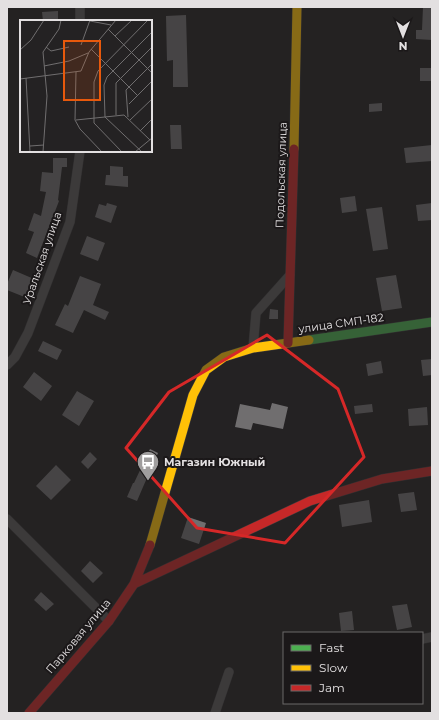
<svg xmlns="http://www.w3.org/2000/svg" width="439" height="720" viewBox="0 0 439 720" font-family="Montserrat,sans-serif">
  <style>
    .building { fill: #706e6f }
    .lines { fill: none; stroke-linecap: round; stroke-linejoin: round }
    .street-casing { stroke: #403e3f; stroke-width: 10 }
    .fast-casing { stroke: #403e3f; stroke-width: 10 }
    .slow-casing { stroke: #403e3f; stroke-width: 10 }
    .jam-casing { stroke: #403e3f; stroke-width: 10 }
    .street { stroke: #595858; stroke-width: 9 }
    .fast { stroke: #4caf50; stroke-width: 9 }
    .slow { stroke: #ffc107; stroke-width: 9 }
    .jam { stroke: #c62828; stroke-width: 9 }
    .marked { fill: none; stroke: #d62828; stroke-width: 3; stroke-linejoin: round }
    .labels { text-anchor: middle; stroke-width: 4; stroke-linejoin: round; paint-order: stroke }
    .street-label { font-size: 11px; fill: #e3e0e1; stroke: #1b1819 }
    .poi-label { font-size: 11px; font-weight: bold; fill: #e3e0e1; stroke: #1b1819; text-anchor: start }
    .inset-road { fill: none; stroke: #706e6f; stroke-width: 1 }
    .view { fill: #e8590c; fill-opacity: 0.15; stroke: #e8590c; stroke-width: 2 }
    .inset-edge { fill: none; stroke: #e3e0e1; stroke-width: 2 }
  </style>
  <rect width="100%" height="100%" fill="#242223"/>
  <path class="building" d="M423 7H432V40L416 39V30H422Z
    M58 11V21H43L42 12Z
    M186 15 188 87H173V60L167 61 166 16Z
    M420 68H432V81H420Z
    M382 103V111L369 112V104Z
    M170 125H181L182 149H171Z
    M432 145V161L406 163 404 148Z
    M53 158H67V167H62L58 200 59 201 37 258 26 253 34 232 28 230 34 213 41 216 46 192 40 191 42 172 53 173Z
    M110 166 123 167V176H128V187L105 185 106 175H110Z
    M355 196 357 211 342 213 340 198Z
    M107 203 117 206 111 223 95 217 99 204 106 206Z
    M432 203V220L418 221 416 205Z
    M382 207 388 249 373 251 366 209Z
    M87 236 105 243 98 261 80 254Z
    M13 270 34 279 27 298 7 290V284Z
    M396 275 402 308 382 311 376 278Z
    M80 276 101 284 93 305 109 312 105 320 84 310 73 333 55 325 65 304 68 306Z
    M270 309 278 310V319H269Z
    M43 341 62 350 57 360 38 351Z
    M432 359V375L423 376 421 360Z
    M381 361 383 373 368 376 366 364Z
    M34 372 52 386 41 401 23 387Z
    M77 391 94 401 79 426 62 415Z
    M272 403 288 407 283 429 253 423 251 430 235 427 240 404 270 410Z
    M372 404 373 412 355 414 354 406Z
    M427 407 428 425 409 426 408 409Z
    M150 449 158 453 143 487 137 501 127 497 133 483H134Z
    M90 452 97 459 88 469 81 462Z
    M56 465 71 480 51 500 36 486Z
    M414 492 417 510 401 512 398 494Z
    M369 500 372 522 342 527 339 505Z
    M188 517 206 523 199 544 181 538Z
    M90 561 103 573 93 583 81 571Z
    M41 592 54 604 46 611 34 600Z
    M407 604 412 627 397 630 392 606Z
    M352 611 354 630 341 631 339 613Z"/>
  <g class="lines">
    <g class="street-casing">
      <path id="street" d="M80 7V21
        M253 348 256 313 290 275
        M7 365 15 357 28 333 70 222 80 151
        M7 519 109 621
        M422 639 432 637
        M215 713 229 672"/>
    </g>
    <g class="fast-casing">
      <path id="fast" d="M309 340 432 322"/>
    </g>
    <g class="slow-casing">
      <path id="slow" d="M294 149 297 7
        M150 545 193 395 206 370 224 357 253 348 309 340"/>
    </g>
    <g class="jam-casing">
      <path id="jam" d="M288 343 294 149
        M134 584 310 501 382 479 432 471
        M29 713 109 621 134 584 150 545"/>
    </g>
    <use href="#street" class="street"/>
    <use href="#fast" class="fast"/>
    <use href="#slow" class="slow"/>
    <use href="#jam" class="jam"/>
  </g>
  <path d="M0 0H439V720H0ZM267 335 338 389 364 457 285 543 197 528 126 448 169 392Z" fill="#242223" fill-opacity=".55" fill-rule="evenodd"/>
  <path class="marked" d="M267 335 338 389 364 457 285 543 197 528 126 448 169 392Z"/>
  <defs>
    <g id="bus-pin" transform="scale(1.15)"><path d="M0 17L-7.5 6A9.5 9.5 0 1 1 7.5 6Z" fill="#a09e9e" stroke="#1b1819"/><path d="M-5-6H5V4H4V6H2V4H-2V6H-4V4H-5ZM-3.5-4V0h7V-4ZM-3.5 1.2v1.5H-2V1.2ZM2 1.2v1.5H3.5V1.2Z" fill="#fff"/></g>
  </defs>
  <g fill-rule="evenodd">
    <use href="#bus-pin" x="148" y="462"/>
  </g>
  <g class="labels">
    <g class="street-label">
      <text transform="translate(281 175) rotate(-88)" y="4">Подольская улица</text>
      <text transform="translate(42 258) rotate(-71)" y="4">Уральская улица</text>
      <text transform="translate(341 323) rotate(-8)" y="4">улица СМП-182</text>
      <text transform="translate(78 636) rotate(-50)" y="4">Парковая улица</text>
    </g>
    <g class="poi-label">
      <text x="164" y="466">Магазин Южный</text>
    </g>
  </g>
  <g transform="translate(20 20)">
    <rect width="132" height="132" fill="#242223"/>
    <path class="inset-road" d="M70 1 91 5M88 9 132 53M95 16 112 0M61 25 70 0M26 27 31 31 49 27M71 29 117 75M0 30 11 20 24 0M24 46 49 41 68 33M56 52 55 100 60 109 82 132M6 58 10 132M0 59 61 51 69 32 96 0M109 84 132 61M96 95V63L132 27M108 97 106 70 132 44M56 100 104 95 130 120M110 100 132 79M120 111 132 99M10 126 24 125M23 132 27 76 23 32 39 9 41 0M102 132 74 103V62L78 51 128 0M115 132 132 118M122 132 85 97 84 65 87 57 132 12"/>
    <path class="view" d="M44 21H80V80H44Z"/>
    <rect width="132" height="132" class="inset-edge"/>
  </g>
  <rect width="439" height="720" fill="none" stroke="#e3e0e1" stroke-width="16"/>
  <rect x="283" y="632" width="140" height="72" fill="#1b1819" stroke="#6b6869"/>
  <rect x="291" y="645" width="20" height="6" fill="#4caf50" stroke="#6b6869"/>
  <text x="319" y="652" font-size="12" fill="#e3e0e1">Fast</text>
  <rect x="291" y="665" width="20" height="6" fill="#ffc107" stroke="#6b6869"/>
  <text x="319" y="672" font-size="12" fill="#e3e0e1">Slow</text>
  <rect x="291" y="685" width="20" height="6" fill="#c62828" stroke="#6b6869"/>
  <text x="319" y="692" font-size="12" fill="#e3e0e1">Jam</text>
  <g transform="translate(403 36) rotate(180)" stroke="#1b1819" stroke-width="3" paint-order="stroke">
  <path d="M0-3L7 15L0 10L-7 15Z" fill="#e3e0e1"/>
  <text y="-6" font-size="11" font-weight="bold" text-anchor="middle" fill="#e3e0e1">N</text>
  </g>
</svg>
